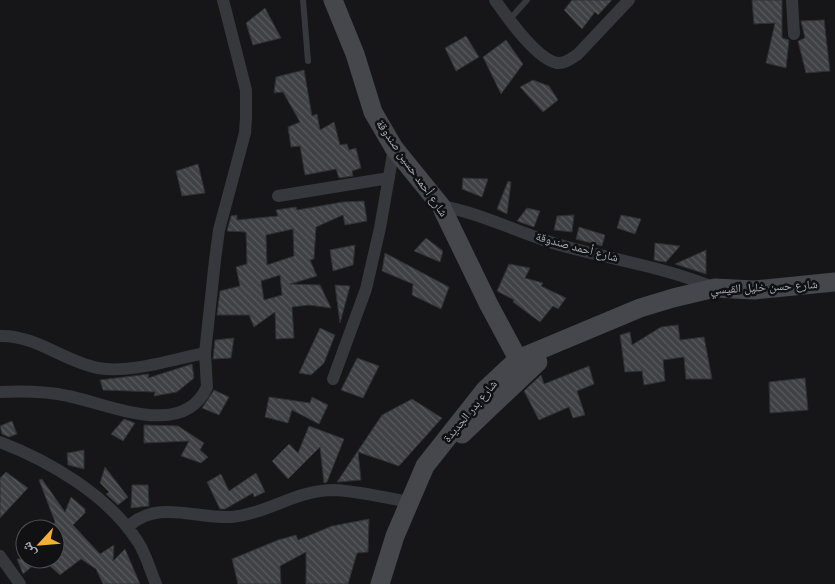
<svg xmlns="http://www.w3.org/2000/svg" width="835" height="584" viewBox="0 0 835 584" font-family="'DM Sans','Noto Naskh Arabic',sans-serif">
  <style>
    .building { fill: url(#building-back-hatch); stroke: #303034; fill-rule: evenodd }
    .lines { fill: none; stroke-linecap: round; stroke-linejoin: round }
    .lane { stroke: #37383d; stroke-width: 6 }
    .street { stroke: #37383d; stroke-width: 12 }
    .secondary { stroke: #45474d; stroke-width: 19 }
    .labels { text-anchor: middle; stroke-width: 5; stroke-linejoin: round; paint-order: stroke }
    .street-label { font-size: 12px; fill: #a8adb8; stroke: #111113 }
  </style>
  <defs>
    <pattern id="building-back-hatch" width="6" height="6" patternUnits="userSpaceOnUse" patternTransform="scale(1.25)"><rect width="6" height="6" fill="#404145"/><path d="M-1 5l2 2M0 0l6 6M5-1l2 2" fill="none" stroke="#595a5e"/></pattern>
  </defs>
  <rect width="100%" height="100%" fill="#161618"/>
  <path class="building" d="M572 0H612L598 15 595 12 582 29 564 10Z
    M752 0H782V38L789 40 786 68 766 63 775 23 754 24Z
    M265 8 281 38 253 45 246 23Z
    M824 20 830 71 806 73 798 41 805 38 801 21Z
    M466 36 479 57 456 71 445 48Z
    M506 40 523 64 501 94 483 57Z
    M304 70 312 116 317 114 320 130 334 122 340 145 347 144 349 150 356 148 361 168 352 171 353 176 339 178 336 169 305 175 300 146 291 147 288 127 300 122 283 92 274 93 276 77Z
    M533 80 549 86 558 100 543 112 520 87Z
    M198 164 205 193 182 196 176 171Z
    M463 178 488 179 482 197 462 189Z
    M508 181 511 182 507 214 497 209Z
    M364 201 367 221 345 225 343 215 316 227 314 259 310 260 317 276 290 284 320 285 331 308 309 305 292 307 294 338 276 339 275 312 254 327 249 315H217L220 291 240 286 236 267 247 264 246 232 227 231 231 216 237 215V220L278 216 276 210 296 207 297 210 343 202ZM293 229 294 256 267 265 266 235ZM280 275 282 295 264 300 261 281Z
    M527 208 540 211 534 227 517 221Z
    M574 215 572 232 554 230 557 216Z
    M621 215 641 219 635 234 617 228Z
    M579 227 605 235 602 246 576 239Z
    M426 238 443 251 440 262 414 251Z
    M655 243 680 246 666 262 658 261 654 260Z
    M355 245 353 265 333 271 330 250Z
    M706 250V274L675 264Z
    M385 253 449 287 441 309 412 295 413 284 382 271Z
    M509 264 530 268 525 278 543 283 541 286 566 298 558 309 553 306 540 322 513 302 514 300 497 291Z
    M335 285 350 286 340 323Z
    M678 325 680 340 704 337 712 379H686L684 357 663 360 665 381 644 385 642 371 625 372 620 335 630 332 632 345 661 327Z
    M320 328 335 335 324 363 311 375 299 373Z
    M234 338 231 358 213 359 215 340Z
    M357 358 379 366 363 398 341 390Z
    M192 364 194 378 177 392 154 396 155 392 103 390 100 380 149 374 148 378Z
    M589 366 594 384 577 391 585 415 573 418 569 407 539 420 524 391 541 375 544 384Z
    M805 378 808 410 770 413 769 382Z
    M214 390 229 397 219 415 202 408Z
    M269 397 310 403 312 397 328 405 319 424 292 410 288 423 265 417Z
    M412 399 442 418 399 466 358 452 361 480 337 482 382 415Z
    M124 419 135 423 123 441 111 434Z
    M12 421 17 434 9 437 2 434 0 426Z
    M144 425 178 426 204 443 200 450 208 457 201 463 181 456 189 441 144 443Z
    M309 426 344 439 327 482 324 483 320 447 288 479 272 461 289 444 298 453Z
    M84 450V469L68 465 67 453Z
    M105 467 128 497 118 505 106 494 109 492 100 483Z
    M6 472 28 488 0 518V478Z
    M256 473 265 492 254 497 253 493 225 509H220L207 482 221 474 229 491Z
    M42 479 65 512 71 497 85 509V513L73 525 100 554 114 545 113 561 125 549 140 584H103L96 569 81 559 60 575 42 559H55V529H52L55 522 39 480Z
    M132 485H148L149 506 131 508Z
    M369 519 368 552 357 553 348 584H306V552L280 566 281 584H238L232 559 278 540 296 535 298 540 332 526Z
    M17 559H41L23 574Z"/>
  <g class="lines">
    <path class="lane" d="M303 0 308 61
      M509 20 527 0"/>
    <path class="street" d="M495 0C507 17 536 59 557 63 565 64 572 58 578 54L629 0
      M792 0 794 34
      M278 196 389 178
      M441 206C480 213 515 231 553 243 607 259 662 266 715 288
      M0 336C36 335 63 361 98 368 129 374 174 359 205 353
      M333 379 366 289 380 228 394 148
      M0 392C23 391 46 391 68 396 109 404 183 440 207 387L205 353 215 260 219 230 245 133 246 118V90L223 0
      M0 442C50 461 109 496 138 542 146 554 150 570 156 584
      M128 527C156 499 196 519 231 517 267 514 296 490 334 490 359 491 385 498 410 502
      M0 556 20 584"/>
    <path class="secondary" d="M333 0 355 54 373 112 394 148 441 206 489 305 518 359 528 370
      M462 434 538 362
      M380 584 395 536 425 466 485 390 518 359 640 308 673 298 715 288 754 290 835 282"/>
  </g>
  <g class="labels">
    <g class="street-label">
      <text transform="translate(412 168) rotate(55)" y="4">شارع أحمد حسين صندوقة</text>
      <text transform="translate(577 247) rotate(15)" y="4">شارع أحمد صندوقة</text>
      <text transform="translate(764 287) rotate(-3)" y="4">شارع حسن خليل القيسي</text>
      <text transform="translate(470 411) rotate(-50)" y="4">شارع بدر الجديدة</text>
    </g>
  </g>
  <g transform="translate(40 544) rotate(244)"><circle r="24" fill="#111113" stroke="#4d4f55"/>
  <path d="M0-4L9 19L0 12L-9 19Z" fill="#f2b134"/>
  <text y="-8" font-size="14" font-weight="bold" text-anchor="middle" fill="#a8adb8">ش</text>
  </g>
</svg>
